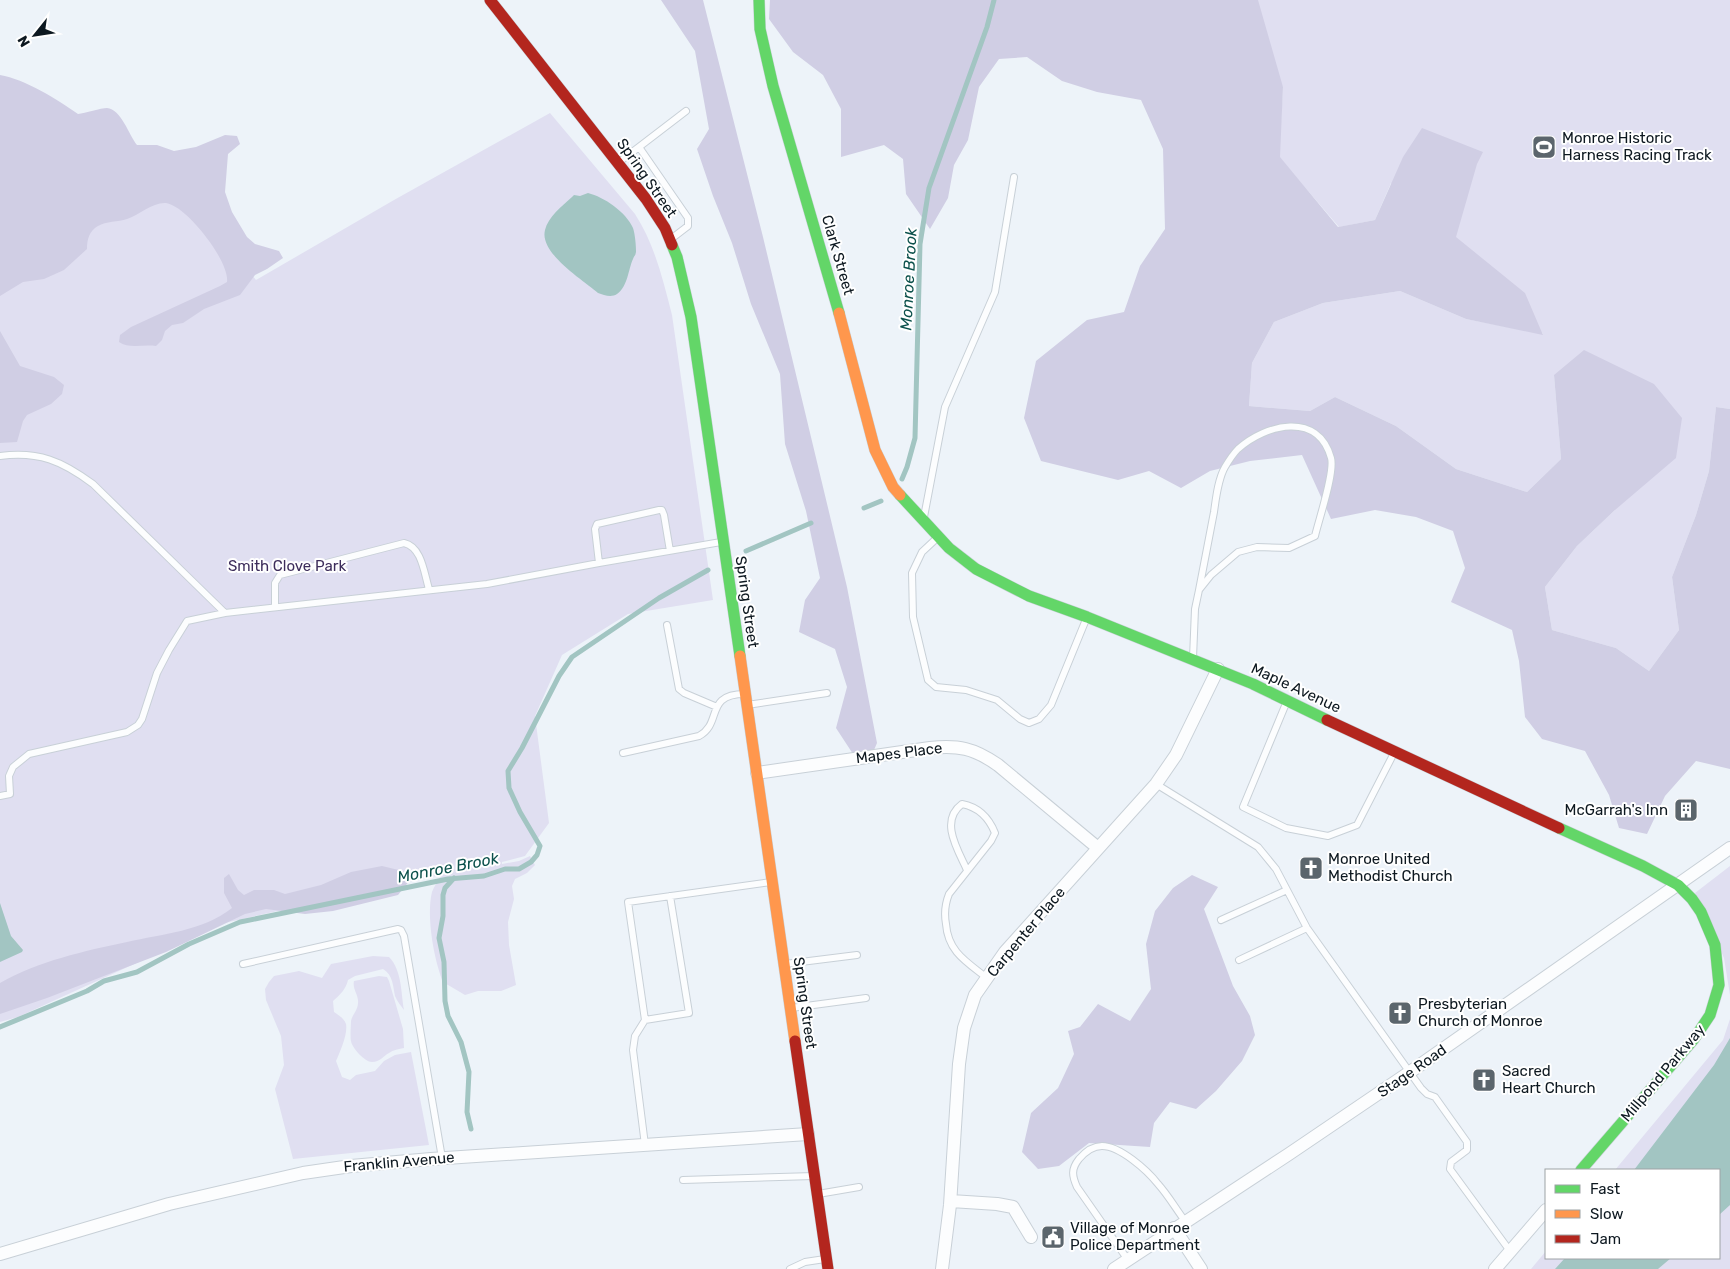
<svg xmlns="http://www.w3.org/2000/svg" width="1730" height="1269" viewBox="0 0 1730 1269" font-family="Rubik,sans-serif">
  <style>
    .green { fill: #e0dff1 }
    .forest { fill: #d0cee4 }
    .water { fill: #a2c5c2 }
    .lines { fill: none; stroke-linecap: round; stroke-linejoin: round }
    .stream { stroke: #a2c5c2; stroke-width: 5 }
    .lane-casing { stroke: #c8d0d7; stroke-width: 8 }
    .street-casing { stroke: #c8d0d7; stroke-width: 14 }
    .fast-casing { stroke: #c8d0d7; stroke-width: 12 }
    .slow-casing { stroke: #c8d0d7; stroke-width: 12 }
    .jam-casing { stroke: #c8d0d7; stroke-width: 12 }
    .lane { stroke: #fcfdfe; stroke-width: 6 }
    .street { stroke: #fcfdfe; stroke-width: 12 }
    .fast { stroke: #63d668; stroke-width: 11 }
    .slow { stroke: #ff974d; stroke-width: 11 }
    .jam { stroke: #b3261e; stroke-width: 11 }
    .labels { text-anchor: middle; stroke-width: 4; stroke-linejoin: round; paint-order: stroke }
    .poi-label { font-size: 15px; fill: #0d1820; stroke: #fff; text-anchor: start }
    .street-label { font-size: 15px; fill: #0d1820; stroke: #fff }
    .park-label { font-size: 15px; fill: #3d2d5b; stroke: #fff }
    .water-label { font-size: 16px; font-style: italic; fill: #0c514c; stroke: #fff }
  </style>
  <rect width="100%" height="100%" fill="#edf3f9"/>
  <path class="green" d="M1222 0H1730V409L1716 407 1709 471 1696 515 1672 577 1679 630 1649 671 1616 648 1552 630 1545 587 1577 546 1615 510 1554 375 1561 459 1527 492 1456 469 1396 426 1335 397 1310 411 1249 406 1252 363 1274 322 1323 303 1400 291 1466 319 1543 334 1391 183 1375 220 1339 227 1279 157 1283 87Z
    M550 113 635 214C655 245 663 280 672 315L713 600 628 614 562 655 535 716 549 823 525 856 502 862V864L519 861 530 856 535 865 527 873 515 879 512 886 514 899 508 922 509 945 516 985 501 991H478L465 995 443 982C434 960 426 916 432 892 434 886 439 880 441 875L224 923 18 1017 0 1022V231L172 176 256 280 394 200Z
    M1730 866V995L1724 958 1695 893Z
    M373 956 389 957C402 970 401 993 404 1010 401 1006 397 1001 395 996 393 986 393 975 383 969L355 976 348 980C346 989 340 995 333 1001L334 1012C338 1015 344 1018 346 1024 348 1034 340 1052 336 1061L342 1077 350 1080 356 1075 375 1071 384 1061 395 1055 411 1052 429 1145 293 1159 275 1089 284 1065 281 1036 266 1000 265 989 269 982 274 976 299 971 322 978 331 964Z
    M379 976 387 977 389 981 403 1029 404 1048C399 1049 393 1050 389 1053 383 1056 380 1062 372 1062 365 1062 352 1048 351 1041 350 1039 351 1024 351 1021 352 1015 358 1010 358 1003 359 995 352 989 354 981Z
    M1730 1019V1269H1531L1546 1251V1258H1719V1170H1615L1723 1040Z"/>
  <path class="forest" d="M661 0H703L763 237 847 587 877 743 874 750 853 754 836 728 847 687 835 649 799 632 805 600 820 578 806 511 785 444 780 374 751 304 732 243 713 196 697 149 709 129 695 51Z
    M770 0H1258L1283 87 1280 157 1338 227 1375 220 1403 157 1422 128 1483 152 1477 164 1456 237 1525 293 1543 335 1466 319 1400 291 1323 303 1274 322 1252 363 1249 406 1310 411 1335 397 1396 426 1456 469 1527 492 1561 459 1554 375 1584 350 1654 384 1682 418 1676 458 1615 510 1577 546 1545 587 1552 630 1616 648 1649 671 1679 630 1672 577 1696 515 1709 471 1716 407 1730 409V769L1696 761 1665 796 1647 834 1619 828 1609 795 1585 751 1542 739 1525 717 1519 661 1512 630 1451 602 1465 568 1453 531 1416 517 1375 510 1331 519 1302 455 1250 461 1210 471 1181 488 1149 471 1118 480 1041 461 1024 418 1036 361 1087 320 1124 312 1140 266 1165 229 1163 149 1141 100 1097 92 1062 81 1027 57 999 59 979 87 968 140 954 165 948 198 930 229 906 194 903 159 884 145 841 157V109L823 75 793 52 769 19Z
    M0 75C25 79 58 100 78 114 85 113 101 108 107 108 121 109 129 135 137 145H157L174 151 196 147 225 135 237 136 240 144 228 154 225 192 232 212 247 237 255 244 279 251 283 258 267 269 255 275 240 295 204 309 183 323 172 325 165 331 162 340 156 346C143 344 129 349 119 342L120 335 131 327 220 286 227 282C230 262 187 206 166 203 153 202 139 215 127 219 118 222 106 221 98 226 89 231 87 240 87 249L64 270 44 279 23 282 0 296Z
    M0 331 20 366 54 377 64 385 62 394 51 404 27 415 23 421 17 442 0 443Z
    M382 866 415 874 398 895 333 911 305 914 266 909 245 914 166 952 47 998 0 1014V983C39 961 84 951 127 942 162 934 203 931 232 908L224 893V878L229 874 238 890 244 895 254 890H274L285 894 321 885 351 872Z
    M1192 875 1218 887 1204 909 1233 986 1250 1016 1255 1035 1242 1061 1216 1091 1196 1109 1170 1102 1154 1123 1150 1147 1089 1143 1059 1166 1038 1169 1022 1152 1031 1113 1058 1088 1074 1054 1068 1031 1080 1027 1098 1004 1130 1021 1151 989 1146 944 1155 911 1173 888Z"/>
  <path class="water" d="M588 193C604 197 626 212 633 228 635 234 636 245 636 252 635 257 635 254 633 259 628 270 628 286 617 294 611 298 604 295 598 293 583 280 539 253 545 230 548 217 562 206 572 197L574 195 580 196Z
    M0 903 11 936 23 950 22 952 0 962Z
    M1730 1038V1205L1719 1215V1170H1634L1714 1065Z
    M1565 1258H1671L1658 1269H1555Z"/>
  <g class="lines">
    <path class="stream" d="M902 479 907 467 915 438 920 244 929 188 987 27 994 0
      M864 508 881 501
      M746 551 811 523
      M454 878 445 888 443 895V916L439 938 444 962 445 1001 448 1016 461 1042 469 1072 467 1112 471 1129
      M0 1027 87 991 104 981 137 972 189 944 240 922 448 879 484 876 505 869H519L531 862 537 855 540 846 520 812 509 788 508 771 522 748 559 676 572 657 659 598 708 570"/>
    <g class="lane-casing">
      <path id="lane" d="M639 147 686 111
        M619 162 639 147 688 218V226L671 239
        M0 456C39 451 62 461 93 484L225 613
        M924 517 945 407 995 292 1014 177
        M937 538 922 552 912 573 913 617 928 680 936 687 966 690 997 700 1020 719 1029 723 1039 719 1051 705 1087 617
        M599 563 595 529 597 524 659 510H662L664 515 670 551
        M275 607V583L280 575 404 543C422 547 424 573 429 589
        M667 625 679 689 684 693 717 707
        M1193 658 1195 609 1199 590 1211 575 1238 552 1257 547 1289 548 1315 536C1319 519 1335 472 1331 458 1318 411 1266 424 1238 449 1233 454 1228 462 1225 467 1218 479 1216 498 1214 512 1209 538 1204 564 1199 590
        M1287 701 1243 807 1286 828 1328 836 1357 825 1394 753
        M747 705 827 693
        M623 753 699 736C723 723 704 694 745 694
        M1156 784 1258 847 1276 869 1307 928 1421 1088 1427 1094 1435 1097 1467 1142V1150L1451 1162 1450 1169 1510 1251
        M0 796 10 794 9 776 13 767 29 754 127 732 138 725 142 719 157 673 169 650 187 621 225 613 487 584 599 563 721 542
        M967 870C958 850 939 821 962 804 978 807 989 818 995 833L991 841 949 894C945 904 944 913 946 924 948 952 967 962 987 978
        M1221 920 1287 890
        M1239 960 1307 928
        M243 964 398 929 401 930 404 936 442 1158
        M785 964 857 955
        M791 1008 866 998
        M645 1020 689 1013 670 896
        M645 1145 633 1050 635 1036 645 1020 628 902 771 882
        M683 1180 814 1176
        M818 1194 859 1187
        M1128 1260 1077 1187C1072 1176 1071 1169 1079 1159 1085 1152 1092 1146 1102 1146 1120 1146 1147 1170 1158 1184 1168 1195 1176 1209 1185 1221
        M790 1269 805 1262 825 1259"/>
    </g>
    <g class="street-casing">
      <path id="street" d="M757 773 930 748C958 745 974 748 998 765L1098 848
        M951 1201 997 1204 1013 1207 1031 1237
        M1174 1228 1201 1269
        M0 1254 169 1204 303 1173 351 1166 431 1159 808 1134
        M942 1269 950 1205 959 1064 964 1028 975 995 1005 952 1156 784 1176 755 1218 669
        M1114 1269 1289 1154 1410 1072 1730 848
        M1495 1269 1546 1210"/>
    </g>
    <g class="fast-casing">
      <path id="fast" d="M759 0 760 29 773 86 839 313
        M672 245 677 257 691 317 740 656
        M900 495 949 548 976 569 1029 596 1087 617 1253 684 1327 720
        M1559 828 1643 866 1678 885 1692 899 1701 912 1715 945 1719 985 1710 1015 1694 1039 1581 1170"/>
    </g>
    <g class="slow-casing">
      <path id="slow" d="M839 313 875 450 893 487 900 495
        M740 656 795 1041"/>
    </g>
    <g class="jam-casing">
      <path id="jam" d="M490 0 646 199 665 228 672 245
        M1327 720 1559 828
        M795 1041 828 1269"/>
    </g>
    <use href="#lane" class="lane"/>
    <use href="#street" class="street"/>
    <use href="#fast" class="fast"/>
    <use href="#slow" class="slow"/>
    <use href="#jam" class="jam"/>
  </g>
  <defs>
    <g id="stadium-square" transform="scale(1.25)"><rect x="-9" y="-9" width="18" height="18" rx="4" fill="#5b656c" stroke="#fff"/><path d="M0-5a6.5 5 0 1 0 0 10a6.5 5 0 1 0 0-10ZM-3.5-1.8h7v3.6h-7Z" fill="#fff"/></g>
    <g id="building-square" transform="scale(1.25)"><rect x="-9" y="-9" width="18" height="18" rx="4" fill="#5b656c" stroke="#fff"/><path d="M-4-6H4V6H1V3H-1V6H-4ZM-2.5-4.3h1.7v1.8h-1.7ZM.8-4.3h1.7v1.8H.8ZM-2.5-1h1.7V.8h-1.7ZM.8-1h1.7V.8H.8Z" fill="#fff"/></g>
    <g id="church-square" transform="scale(1.25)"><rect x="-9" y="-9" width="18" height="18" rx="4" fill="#5b656c" stroke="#fff"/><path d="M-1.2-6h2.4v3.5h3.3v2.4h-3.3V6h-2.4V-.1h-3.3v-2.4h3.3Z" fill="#fff"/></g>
    <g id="civic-square" transform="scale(1.25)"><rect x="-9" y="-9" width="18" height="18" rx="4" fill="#5b656c" stroke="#fff"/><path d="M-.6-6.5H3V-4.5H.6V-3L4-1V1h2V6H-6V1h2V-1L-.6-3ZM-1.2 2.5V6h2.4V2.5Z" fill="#fff"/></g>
  </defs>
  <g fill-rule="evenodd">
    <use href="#stadium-square" x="1544" y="147"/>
    <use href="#building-square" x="1686" y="810"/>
    <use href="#church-square" x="1311" y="868"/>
    <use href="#church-square" x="1400" y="1013"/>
    <use href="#church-square" x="1484" y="1080"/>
    <use href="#civic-square" x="1053" y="1237"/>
  </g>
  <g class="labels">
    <g class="poi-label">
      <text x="1562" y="143">Monroe Historic<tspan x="1562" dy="17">Harness Racing Track</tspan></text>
      <text x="1668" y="815" text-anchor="end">McGarrah's Inn</text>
      <text x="1328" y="864">Monroe United<tspan x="1328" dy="17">Methodist Church</tspan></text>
      <text x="1418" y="1009">Presbyterian<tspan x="1418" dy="17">Church of Monroe</tspan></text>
      <text x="1502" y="1076">Sacred<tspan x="1502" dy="17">Heart Church</tspan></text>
      <text x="1070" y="1233">Village of Monroe<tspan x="1070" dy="17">Police Department</tspan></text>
    </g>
    <g class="street-label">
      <text transform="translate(647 178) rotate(55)" y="5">Spring Street</text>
      <text transform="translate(838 255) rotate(74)" y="5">Clark Street</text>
      <text transform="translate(747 602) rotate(82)" y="5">Spring Street</text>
      <text transform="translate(1296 688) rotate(25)" y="5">Maple Avenue</text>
      <text transform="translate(899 753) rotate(-7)" y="5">Mapes Place</text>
      <text transform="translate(1026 932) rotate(-50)" y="5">Carpenter Place</text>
      <text transform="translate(805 1003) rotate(82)" y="5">Spring Street</text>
      <text transform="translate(1412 1071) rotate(-35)" y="5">Stage Road</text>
      <text transform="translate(1663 1073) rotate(-50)" y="5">Millpond Parkway</text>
      <text transform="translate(399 1162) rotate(-5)" y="5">Franklin Avenue</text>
    </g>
    <g class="park-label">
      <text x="287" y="571">Smith Clove Park</text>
    </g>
    <g class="water-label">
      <text transform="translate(908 279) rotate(-87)" y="6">Monroe Brook</text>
      <text transform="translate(448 867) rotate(-11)" y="6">Monroe Brook</text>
    </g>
  </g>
  <rect x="1545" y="1169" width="175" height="90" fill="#ffffff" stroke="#9ea3a6"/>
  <rect x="1555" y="1185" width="25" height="8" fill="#63d668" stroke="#9ea3a6"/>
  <text x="1590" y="1194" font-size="15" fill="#0d1820">Fast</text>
  <rect x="1555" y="1210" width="25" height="8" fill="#ff974d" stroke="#9ea3a6"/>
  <text x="1590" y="1219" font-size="15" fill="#0d1820">Slow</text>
  <rect x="1555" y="1235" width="25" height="8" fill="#b3261e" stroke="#9ea3a6"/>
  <text x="1590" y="1244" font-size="15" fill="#0d1820">Jam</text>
  <g transform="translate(35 35) rotate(240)" stroke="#ffffff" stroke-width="4" paint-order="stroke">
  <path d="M0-4L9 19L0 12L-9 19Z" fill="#0d1820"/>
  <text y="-8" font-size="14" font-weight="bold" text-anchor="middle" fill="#0d1820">N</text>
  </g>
</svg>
